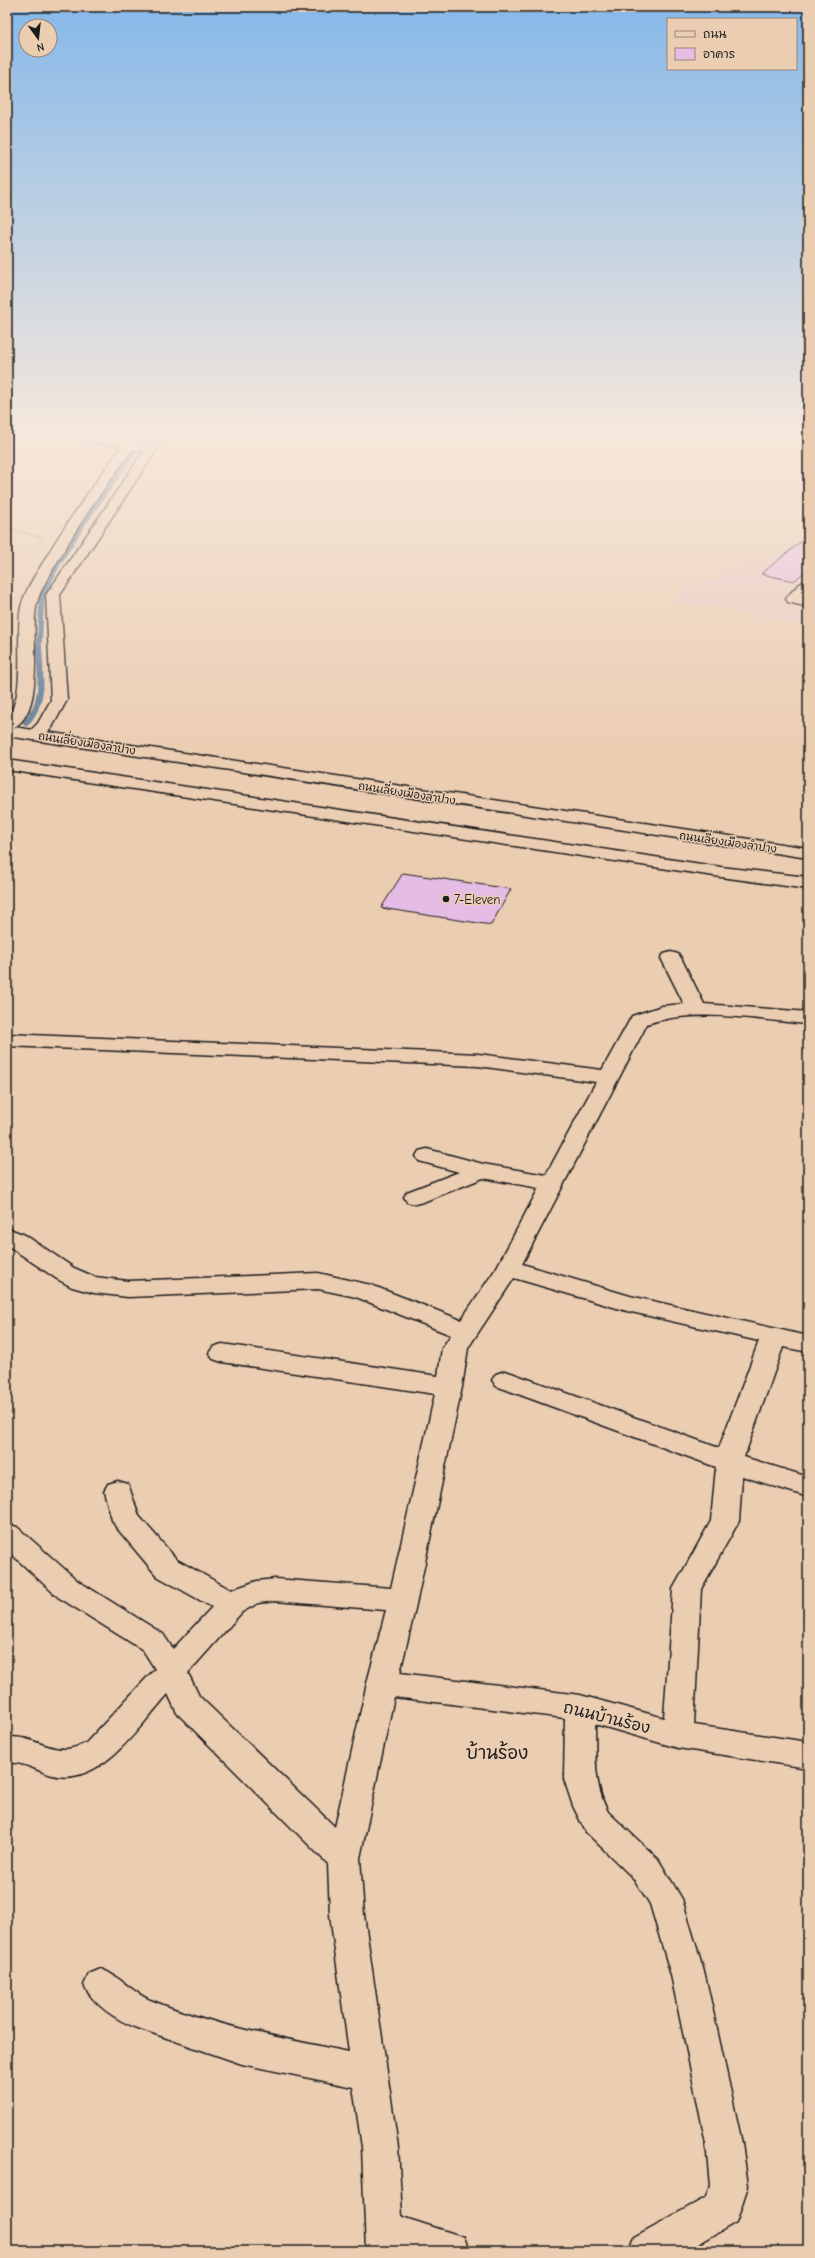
<svg xmlns="http://www.w3.org/2000/svg" width="815" height="2258" viewBox="0 0 815 2258" font-family="'Comic Neue','Playpen Sans Thai',sans-serif">
  <style>
    .built { fill: #e9c8c1 }
    .lines { fill: none; stroke-linecap: round; stroke-linejoin: round }
    .stream-far1 { stroke: #627d98; stroke-width: 5 }
    .stream { stroke: #627d98; stroke-width: 6 }
    .building { fill: #e5bce4; stroke: #1c1c1c }
    .minor-casing { stroke: #1c1c1c; stroke-width: 3 }
    .highway-casing { stroke: #1c1c1c; stroke-width: 3 }
    .path { stroke: #1c1c1c; stroke-width: 1.5; stroke-dasharray: 0.5 2; stroke-linecap: butt }
    .minor { fill: #ebcdb2; fill-rule: evenodd }
    .highway { fill: #ebcdb2; fill-rule: evenodd }
    .poi-dot { fill: #1c1c1c; stroke: #ebcdb2; stroke-width: 1.5 }
    .labels { text-anchor: middle; stroke-width: 3; stroke-linejoin: round; paint-order: stroke }
    .far-street-label { font-size: 11px; fill: #1c1c1c; stroke: #ebcdb2 }
    .poi-label { font-size: 13px; fill: #1c1c1c; stroke: #ebcdb2; text-anchor: start }
    .near-street-label { font-size: 16px; fill: #1c1c1c; stroke: #ebcdb2 }
    .near-quarter-label { font-size: 18px; fill: #1c1c1c; stroke: #ebcdb2 }
  </style>
  <rect width="100%" height="100%" fill="#ebcdb2"/>
  <filter id="ink" filterUnits="userSpaceOnUse"><feTurbulence type="fractalNoise" baseFrequency=".025" numOctaves="2"/><feDisplacementMap in="SourceGraphic" scale="8" xChannelSelector="R" yChannelSelector="G"/><feConvolveMatrix kernelMatrix="1 2 1 2 8 2 1 2 1" color-interpolation-filters="sRGB"/></filter>
  <g filter="url(#ink)">
    <path class="built" d="M808 533V628L715 606 673 603 680 589 687 586 718 578 725 566 767 558Z"/>
    <g class="lines">
      <path class="stream-far1" d="M39 647 42 597 58 564 83 524 149 431"/>
      <path class="stream" d="M26 723C46 701 40 674 39 646"/>
    </g>
    <path class="building" d="M808 536V569L794 581 761 574Z
      M403 873 511 889 491 925 381 908Z"/>
    <g class="lines">
      <g class="minor-casing">
        <path id="minor" d="M53 431H78L126 441 133 431H145L136 443 146 447 157 431H169L60 595 67 700 51 729 40 738H28L26 735 38 723 51 700 46 595 144 451 132 450C105 487 78 524 56 564 48 578 39 591 36 607 30 639 48 720 7 730V716C27 698 15 634 21 607 25 590 35 576 44 561 67 521 94 485 121 447L59 435Z
          M808 580V592L803 597 808 599V607L788 602 786 599C791 592 800 582 808 580Z
          M671 952 678 954 681 958 704 1004 808 1012V1024C757 1020 696 1007 647 1024L522 1264 630 1296 808 1336V1352L783 1347 744 1457 808 1477V1497L742 1476 739 1521 701 1589 694 1725 808 1742V1768L678 1748 595 1724C596 1756 593 1783 608 1812L658 1859 682 1899 705 1975 742 2143 748 2186 736 2222 686 2251H629L634 2237 707 2197 710 2186 706 2143 671 1975 650 1904 634 1879 586 1832 573 1806 564 1779 565 1718 394 1697 360 1858 364 1915 398 2147 402 2217 464 2237 469 2251H366L362 2147 353 2087 242 2064 138 2028C118 2021 93 2005 84 1985L89 1974 101 1969C119 1976 132 1992 150 2000 214 2026 282 2038 349 2052L330 1915 328 1864 177 1713 168 1694C141 1724 103 1784 57 1776 38 1773 27 1761 7 1763V1737C39 1735 53 1760 86 1743L155 1669 143 1650 58 1597 7 1550V1524L17 1527 78 1581 163 1634 173 1649 212 1607 157 1576 116 1527 112 1520 104 1491 108 1484 118 1481 128 1484 139 1516 177 1560 231 1590 257 1581 275 1579 391 1588 435 1394 222 1362 213 1359 209 1353 213 1347 222 1344 438 1376 442 1348 451 1335 356 1297 318 1289 128 1297 94 1293 72 1287 57 1279 7 1245V1228L25 1235 74 1268 95 1277 128 1281 318 1273 371 1285 461 1320 497 1267 539 1188 483 1178 423 1202 415 1204 407 1202 404 1197 407 1192 459 1172 419 1161 416 1156 419 1151 427 1149 483 1164 546 1175 596 1082 478 1066 7 1046V1034L478 1054 602 1070 632 1016 662 1006 684 1004 661 958 664 954ZM514 1278 627 1311 759 1341 719 1448 514 1374 505 1371 496 1374 492 1380 496 1386 716 1467 711 1521 673 1589 664 1718 580 1695 400 1673 417 1600 462 1387 468 1348ZM275 1601 386 1610 367 1683 335 1827 199 1696 188 1673 242 1612 258 1603Z"/>
      </g>
      <g class="highway-casing">
        <path id="highway" d="M7 726 808 848V858L7 736Z
          M7 760 721 867 808 877V889L721 877 7 770Z"/>
      </g>
      <path class="path" d="M7 528 42 538"/>
      <use href="#minor" class="minor"/>
      <use href="#highway" class="highway"/>
    </g>
  </g>
  <linearGradient id="sky" x2="0" y2="1"><stop stop-color="#85b8e9"/><stop offset="0.58" stop-color="#f6e8dc"/><stop offset="1" stop-color="#f6e8dc" stop-opacity="0"/></linearGradient>
  <rect width="815" height="747" fill="url(#sky)"/>
  <circle class="poi-dot" cx="446" cy="899" r="4"/>
  <g class="labels">
    <g class="far-street-label">
      <text transform="translate(87 743) rotate(9)" y="4">ถนนเลี่ยงเมืองลำปาง</text>
      <text transform="translate(407 793) rotate(9)" y="4">ถนนเลี่ยงเมืองลำปาง</text>
      <text transform="translate(728 842) rotate(8)" y="4">ถนนเลี่ยงเมืองลำปาง</text>
    </g>
    <g class="poi-label">
      <text x="454" y="904">7-Eleven</text>
    </g>
    <g class="near-street-label">
      <text transform="translate(607 1717) rotate(14)" y="6">ถนนบ้านร้อง</text>
    </g>
    <g class="near-quarter-label">
      <text x="497" y="1759">บ้านร้อง</text>
    </g>
  </g>
  <rect width="815" height="2258" fill="none" stroke="#ebcdb2" stroke-width="24"/>
  <rect x="12" y="12" width="791" height="2234" fill="none" stroke="#1c1c1c" stroke-width="1.5" filter="url(#ink)"/>
  <rect x="667" y="18" width="130" height="52" fill="#ebcdb2" stroke="#988676"/>
  <rect x="675" y="31" width="20" height="6" fill="#ebcdb2" stroke="#988676"/>
  <text x="703" y="38" font-size="12" fill="#1c1c1c">ถนน</text>
  <rect x="675" y="48" width="20" height="12" fill="#e5bce4" stroke="#988676"/>
  <text x="703" y="58" font-size="12" fill="#1c1c1c">อาคาร</text>
  <g transform="translate(38 38) rotate(165)"><circle r="19" fill="#ebcdb2" stroke="#988676"/>
  <path d="M0-3L7 15L0 10L-7 15Z" fill="#1c1c1c"/>
  <text y="-6" font-size="11" font-weight="bold" text-anchor="middle" fill="#1c1c1c">N</text>
  </g>
</svg>
